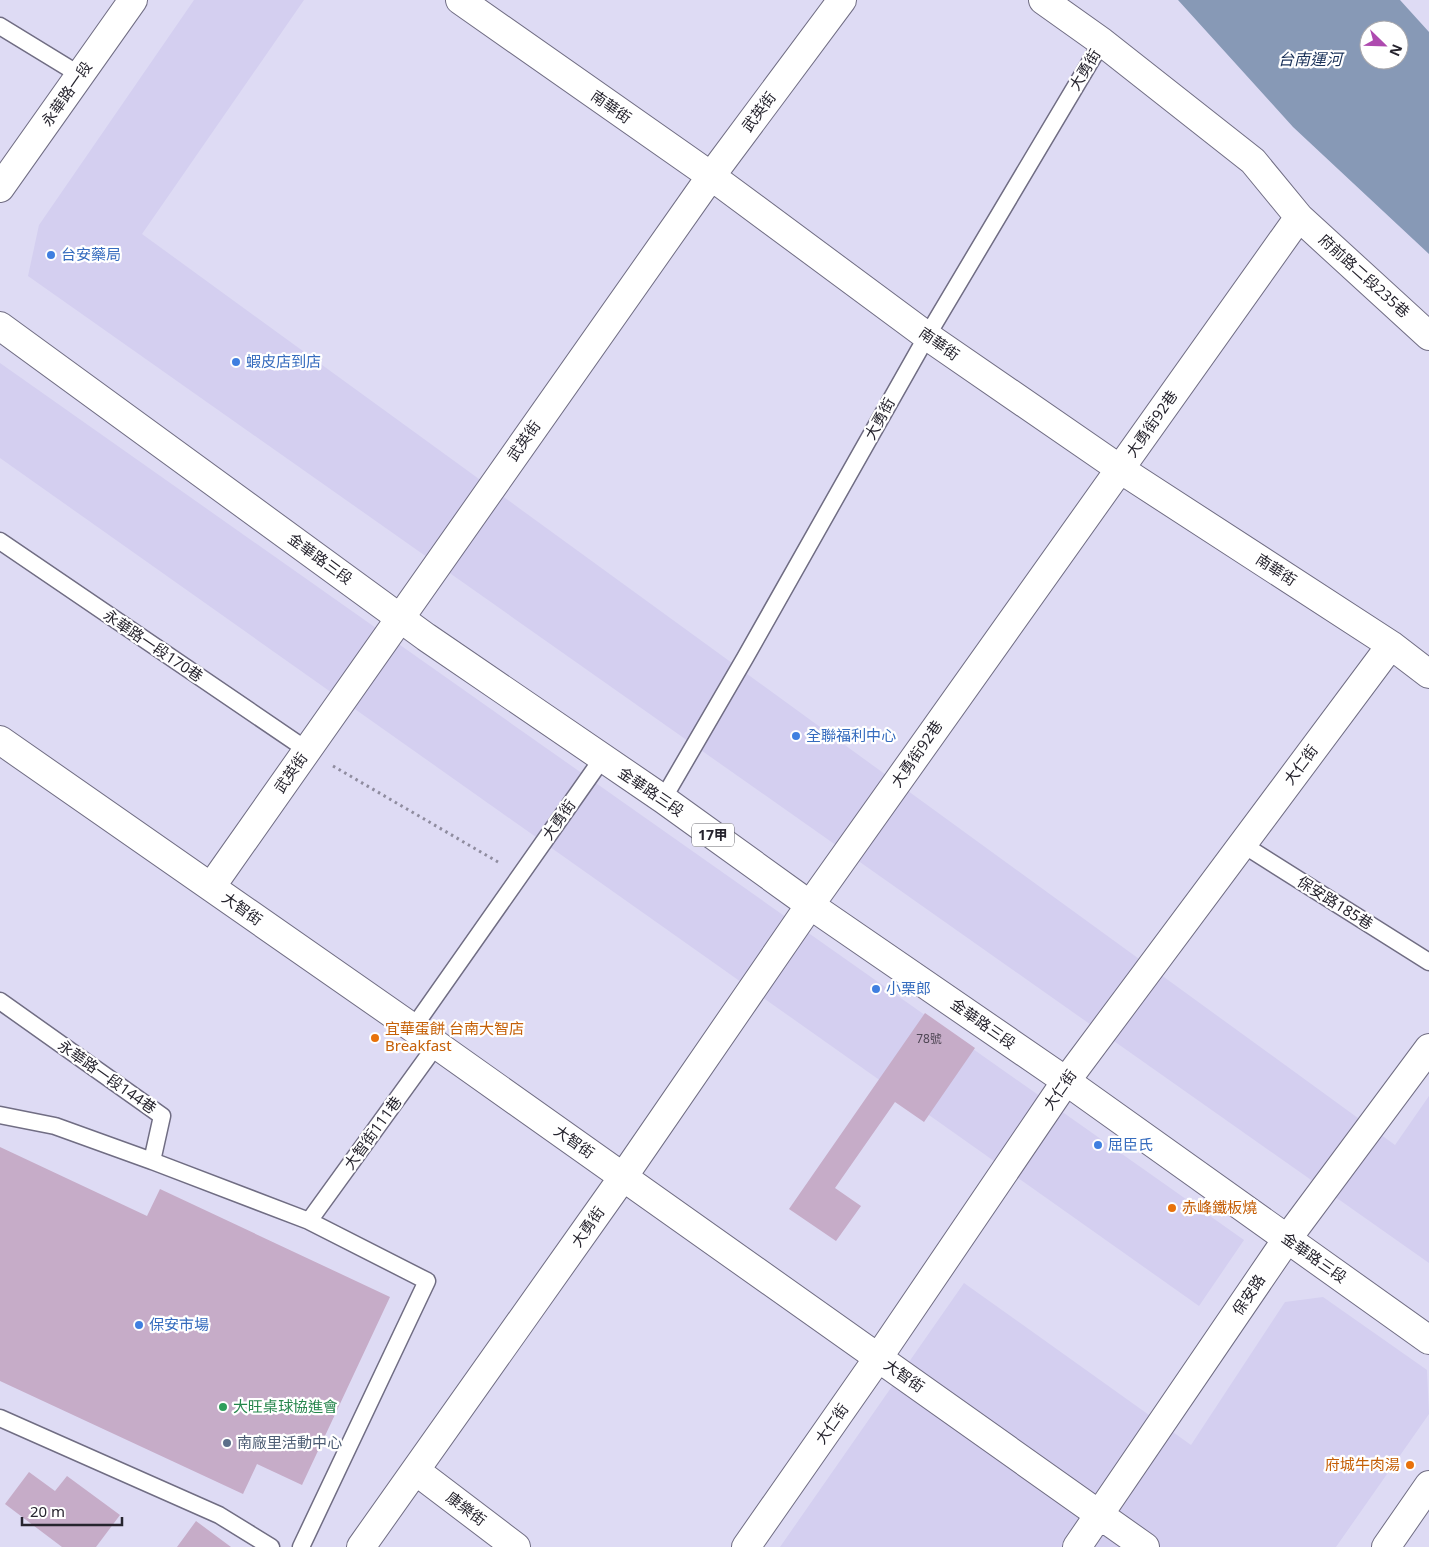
<svg xmlns="http://www.w3.org/2000/svg" width="1429" height="1547" viewBox="0 0 1429 1547" font-family="'Noto Sans','Noto Sans TC',sans-serif">
  <style>
    .built { fill: #d4cff0 }
    .water { fill: #8799b6; fill-rule: evenodd }
    .building { fill: #c6acc8 }
    .lines { fill: none; stroke-linecap: round; stroke-linejoin: round }
    .service-casing { stroke: #706d83; stroke-width: 19 }
    .minor-casing { stroke: #706d83; stroke-width: 30 }
    .tertiary-casing { stroke: #706d83; stroke-width: 30 }
    .secondary-casing { stroke: #706d83; stroke-width: 30 }
    .primary-casing { stroke: #706d83; stroke-width: 30 }
    .path { stroke: #8f8c9f; stroke-width: 3; stroke-dasharray: 2.5 4; stroke-linecap: butt }
    .service { stroke: #fff; stroke-width: 16 }
    .minor { stroke: #fff; stroke-width: 28 }
    .tertiary { stroke: #fff; stroke-width: 28 }
    .secondary { stroke: #fff; stroke-width: 28 }
    .primary { stroke: #fff; stroke-width: 28 }
    .shop-dot { fill: #3f7fe0; stroke: #fff; stroke-width: 2 }
    .food-dot { fill: #e8710a; stroke: #fff; stroke-width: 2 }
    .leisure-dot { fill: #2e9e5b; stroke: #fff; stroke-width: 2 }
    .service-dot { fill: #5c6f8a; stroke: #fff; stroke-width: 2 }
    .labels { text-anchor: middle; stroke-width: 4.5; stroke-linejoin: round; paint-order: stroke }
    .number-label { font-size: 12px; fill: #4e4654 }
    .shield { fill: #fff; stroke: #67666d; stroke-width: 1 }
    .shield-label { font-size: 14px; font-weight: bold; fill: #26242e }
    .street-label { font-size: 15px; fill: #26242e; stroke: #fff }
    .shop-label { font-size: 15px; fill: #366cbe; stroke: #fff; text-anchor: start }
    .food-label { font-size: 15px; fill: #c56008; stroke: #fff; text-anchor: start }
    .leisure-label { font-size: 15px; fill: #27864d; stroke: #fff; text-anchor: start }
    .service-label { font-size: 15px; fill: #4e5e75; stroke: #fff; text-anchor: start }
    .water-label { font-size: 16px; font-style: italic; fill: #193159; stroke: #fff }
  </style>
  <rect width="100%" height="100%" fill="#dedbf4"/>
  <path class="built" d="M194 0H304L142 234 1395 1145 1429 1096V1263L28 276 39 225Z
    M0 363 1244 1240 1199 1306 0 458Z
    M964 1283 1191 1445 1285 1302 1323 1297 1427 1370 1429 1414 1336 1547H780Z"/>
  <path class="water" d="M1178 0H1400L1429 32V254L1293 127ZM1369 30H1399V60H1369Z"/>
  <path class="building" d="M925 1013 975 1048 924 1122 895 1102 835 1188 861 1206 836 1241 789 1209Z
    M0 1147 147 1216 160 1189 390 1297 302 1485 257 1464 243 1494 0 1381Z
    M29 1472 55 1491 67 1476 120 1515 96 1547H62L5 1504Z
    M196 1521 231 1547H177Z"/>
  <g class="lines">
    <g class="service-casing">
      <path id="service" d="M0 26 80 75
        M0 541 307 750
        M663 799 745 658 927 336 1102 42
        M1242 844 1429 962
        M0 1001 162 1116 152 1161 309 1221 427 1281 301 1547
        M413 1028 602 759
        M0 1115 55 1126 152 1161
        M309 1221 437 1044
        M0 1418 219 1515 271 1547"/>
    </g>
    <g class="minor-casing">
      <path id="minor" d="M460 0 711 176 927 336 1120 469 1391 645 1429 674
        M1043 0 1102 42 1253 161 1299 217 1429 336
        M0 740 413 1028 1145 1547
        M211 887 711 176 842 0
        M416 1471 516 1547
        M361 1547 623 1177 810 905 1299 217
        M746 1547 878 1358 1066 1081 1391 645
        M1077 1547 1287 1239 1429 1048"/>
    </g>
    <g class="tertiary-casing">
      <path id="tertiary" d="M0 188 133 0"/>
    </g>
    <g class="secondary-casing">
      <path id="secondary" d="M1386 1547 1429 1485"/>
    </g>
    <g class="primary-casing">
      <path id="primary" d="M0 326 426 637 663 799 810 905 1066 1081 1429 1340"/>
    </g>
    <path class="path" d="M333 766 498 862"/>
    <use href="#service" class="service"/>
    <use href="#minor" class="minor"/>
    <use href="#tertiary" class="tertiary"/>
    <use href="#secondary" class="secondary"/>
    <use href="#primary" class="primary"/>
  </g>
  <g class="shop-dot">
    <circle cx="51" cy="255" r="5"/>
    <circle cx="236" cy="362" r="5"/>
    <circle cx="796" cy="736" r="5"/>
    <circle cx="876" cy="989" r="5"/>
    <circle cx="1098" cy="1145" r="5"/>
    <circle cx="139" cy="1325" r="5"/>
  </g>
  <g class="food-dot">
    <circle cx="375" cy="1038" r="5"/>
    <circle cx="1172" cy="1208" r="5"/>
    <circle cx="1410" cy="1465" r="5"/>
  </g>
  <circle class="leisure-dot" cx="223" cy="1407" r="5"/>
  <circle class="service-dot" cx="227" cy="1443" r="5"/>
  <g class="labels">
    <g class="number-label">
      <text x="929" y="1043">78號</text>
    </g>
    <rect class="shield" x="692" y="823.5" width="42" height="23" rx="4"/>
    <g class="shield-label">
      <text x="713" y="840">17甲</text>
    </g>
    <g class="street-label">
      <text transform="translate(1085 70) rotate(-59)" y="5">大勇街</text>
      <text transform="translate(67 94) rotate(-55)" y="5">永華路一段</text>
      <text transform="translate(611 107) rotate(35)" y="5">南華街</text>
      <text transform="translate(759 112) rotate(-53)" y="5">武英街</text>
      <text transform="translate(1364 276) rotate(42)" y="5">府前路二段235巷</text>
      <text transform="translate(939 344) rotate(35)" y="5">南華街</text>
      <text transform="translate(880 419) rotate(-61)" y="5">大勇街</text>
      <text transform="translate(1152 424) rotate(-55)" y="5">大勇街92巷</text>
      <text transform="translate(524 441) rotate(-55)" y="5">武英街</text>
      <text transform="translate(320 559) rotate(36)" y="5">金華路三段</text>
      <text transform="translate(1276 570) rotate(33)" y="5">南華街</text>
      <text transform="translate(153 646) rotate(34)" y="5">永華路一段170巷</text>
      <text transform="translate(917 754) rotate(-55)" y="5">大勇街92巷</text>
      <text transform="translate(1301 765) rotate(-53)" y="5">大仁街</text>
      <text transform="translate(291 773) rotate(-55)" y="5">武英街</text>
      <text transform="translate(651 792) rotate(34)" y="5">金華路三段</text>
      <text transform="translate(559 820) rotate(-55)" y="5">大勇街</text>
      <text transform="translate(1335 903) rotate(32)" y="5">保安路185巷</text>
      <text transform="translate(242 909) rotate(35)" y="5">大智街</text>
      <text transform="translate(983 1024) rotate(35)" y="5">金華路三段</text>
      <text transform="translate(107 1077) rotate(35)" y="5">永華路一段144巷</text>
      <text transform="translate(1060 1090) rotate(-55)" y="5">大仁街</text>
      <text transform="translate(373 1133) rotate(-54)" y="5">大智街111巷</text>
      <text transform="translate(574 1142) rotate(35)" y="5">大智街</text>
      <text transform="translate(588 1227) rotate(-55)" y="5">大勇街</text>
      <text transform="translate(1314 1258) rotate(35)" y="5">金華路三段</text>
      <text transform="translate(1249 1295) rotate(-56)" y="5">保安路</text>
      <text transform="translate(904 1376) rotate(35)" y="5">大智街</text>
      <text transform="translate(832 1424) rotate(-55)" y="5">大仁街</text>
      <text transform="translate(466 1509) rotate(37)" y="5">康樂街</text>
    </g>
    <g class="shop-label">
      <text x="61" y="260">台安藥局</text>
      <text x="246" y="367">蝦皮店到店</text>
      <text x="806" y="741">全聯福利中心</text>
      <text x="886" y="994">小栗郎</text>
      <text x="1108" y="1150">屈臣氏</text>
      <text x="149" y="1330">保安市場</text>
    </g>
    <g class="food-label">
      <text x="385" y="1034">宜華蛋餅 台南大智店<tspan x="385" dy="17">Breakfast</tspan></text>
      <text x="1182" y="1213">赤峰鐵板燒</text>
      <text x="1400" y="1470" text-anchor="end">府城牛肉湯</text>
    </g>
    <g class="leisure-label">
      <text x="233" y="1412">大旺桌球協進會</text>
    </g>
    <g class="service-label">
      <text x="237" y="1448">南廠里活動中心</text>
    </g>
    <g class="water-label">
      <text x="1310" y="65">台南運河</text>
    </g>
  </g>
  <g transform="translate(1384 45) rotate(113)"><circle r="24" fill="#ffffff" stroke="#a8a7ab"/>
  <path d="M0-4L9 19L0 12L-9 19Z" fill="#ae4aaf"/>
  <text y="-8" font-size="14" font-weight="bold" text-anchor="middle" fill="#26242e">N</text>
  </g>
  <path d="M22 1517v8h100v-8" fill="none" stroke="#26242e" stroke-width="2.5"/>
  <text x="30" y="1517" font-size="15" fill="#26242e" stroke="#ffffff" stroke-width="4" paint-order="stroke">20 m</text>
</svg>
